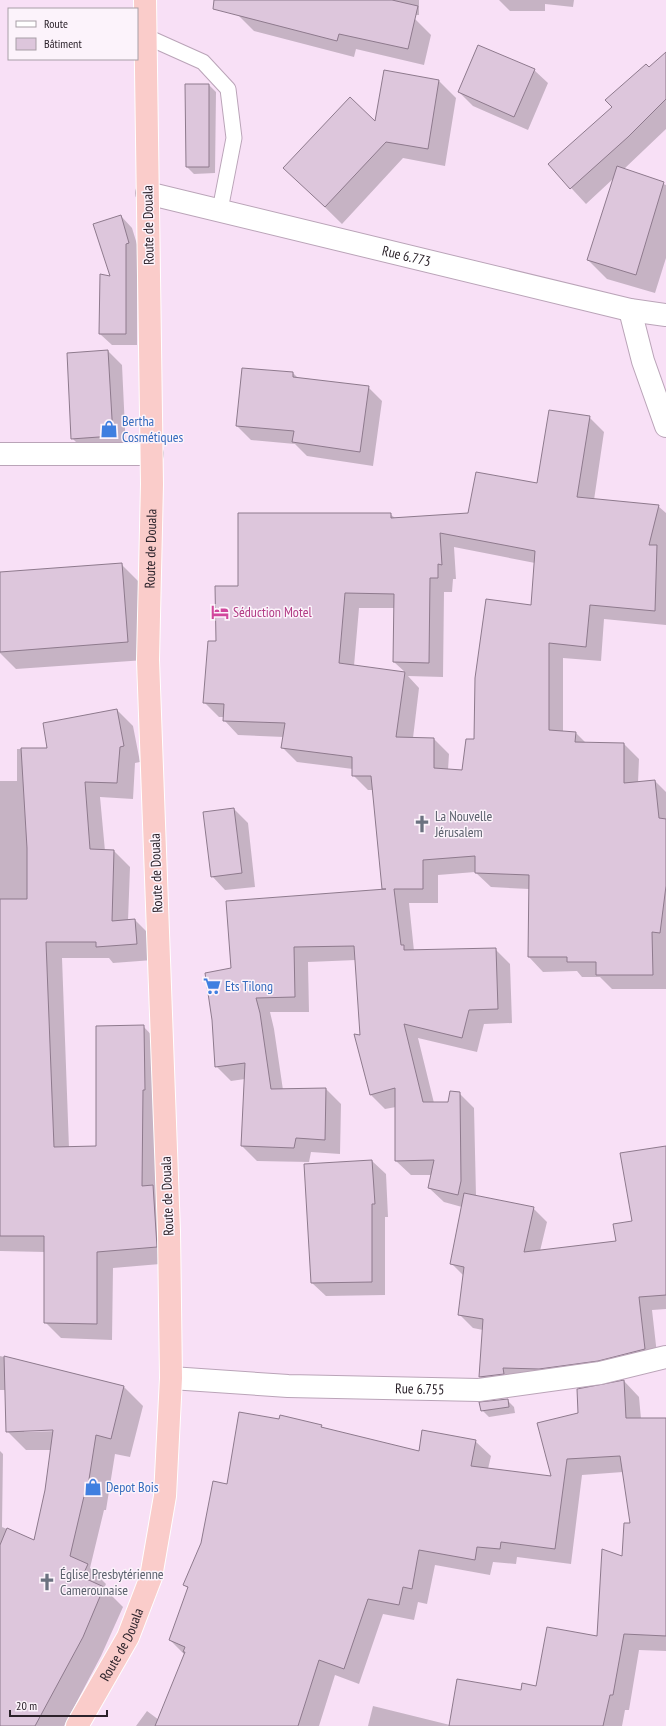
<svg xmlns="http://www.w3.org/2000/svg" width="666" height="1726" viewBox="0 0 666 1726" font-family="'PT Sans Narrow',sans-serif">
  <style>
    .shadow { fill: #0003; fill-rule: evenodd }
    .building { fill: #ddc6dc; stroke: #8e7a8d; fill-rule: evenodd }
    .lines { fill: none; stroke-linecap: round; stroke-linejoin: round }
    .service-casing { stroke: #baa4b8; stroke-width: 17 }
    .minor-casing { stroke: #baa4b8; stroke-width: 24 }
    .trunk-casing { stroke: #fff; stroke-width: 24 }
    .service { stroke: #fff; stroke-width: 15 }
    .minor { stroke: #fff; stroke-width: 22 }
    .trunk { stroke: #faccca; stroke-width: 22 }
    .labels { text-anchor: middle; stroke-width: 3; stroke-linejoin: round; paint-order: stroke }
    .street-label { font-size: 14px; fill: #2b222a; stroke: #fcf3fb }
    .shop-label { font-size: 14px; fill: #366cbe; stroke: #fcf3fb; text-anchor: start }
    .hotel-label { font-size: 14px; fill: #b23c85; stroke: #fcf3fb; text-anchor: start }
    .worship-label { font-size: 14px; fill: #5b616d; stroke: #fcf3fb; text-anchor: start }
  </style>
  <rect width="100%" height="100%" fill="#f8e0f6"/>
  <path class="shadow" d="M242 0H419V15H406L415 19 431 35 424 65 356 49 354 57 254 31 238 15Z
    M499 0H574L573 7 545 4V11H510Z
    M666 53V129L624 169 666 185V258L655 293 607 279 588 260 614 178 586 204 549 164 613 107 649 68Z
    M534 70 548 83 528 130 473 106 459 92Z
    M439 81 456 98 445 166 403 158 342 224 285 168 376 124Z
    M209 85 216 92 215 173 194 174 187 167Z
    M121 216 132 228 140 254 137 255V345H112L100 334 112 277Z
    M108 351 122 365 126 450 86 452 72 438Z
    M293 373 298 378 368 387 382 401 373 466 307 456 295 444 251 440 237 426Z
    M589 417 604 432 594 500 658 506 666 513V625L604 619 601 661 563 658V732L576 733 586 743 624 744 639 759 638 783 655 781 666 792V989H612L600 977H582L577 971 543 972 529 957V889L491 887 475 872 438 875V903H409L414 951 495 949 510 964 512 1023 484 1024 477 1052 418 1038 434 1103H448L459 1093 474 1108 476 1196 533 1208 547 1222 540 1251 617 1241 633 1222 666 1147V1309L652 1310 658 1363 494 1390 480 1377 483 1330 473 1328 459 1314 464 1276 451 1263 462 1207 444 1202 429 1188 432 1175H411L396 1161V1107L385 1109 371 1095 361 1036 356 960 308 962 309 1012H270L274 1029 283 1090 326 1089 341 1104 340 1154 311 1152 309 1162 257 1161 242 1146 245 1079 231 1081 216 1066 233 969 385 890 373 790H368L353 775V769L297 762 282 747 284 737 238 735 224 720V717H219L204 702 217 643 239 587 390 514 395 518 469 514 538 485ZM454 547 535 563 532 606 462 771 448 770 449 754 434 739 413 738 419 688 408 676 443 677 444 592H452L453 579H456ZM359 608H394V662L406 673 354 666Z
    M121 564 139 582 145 660 16 669 0 653V573Z
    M117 710 133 726 140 762 135 763 133 799 100 797 105 851H114L130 867 128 921 135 920 151 936 153 960 113 963 109 958H62L69 1148 97 1147 143 1026 159 1043 172 1263 113 1268 112 1340 61 1338 45 1322V1252L0 1251V781H17V749H49Z
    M234 809 248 823 255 887 225 890 212 876Z
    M372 1161 386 1174 388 1217H385V1295L326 1296 312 1283Z
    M0 1356 124 1387 143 1406 130 1457 115 1454 106 1510H104L90 1568 106 1584 104 1588 123 1607 101 1656 64 1726H0V1451L3 1454 2 1527 34 1541 46 1490 52 1450H26L7 1431 6 1390H0ZM58 1429V1431L24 1432V1430Z
    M624 1381 639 1397 641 1419H666V1651L639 1650 629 1710H625L622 1726H368L373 1706 450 1725 522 1691 537 1687 598 1637 623 1558 632 1524 623 1472 582 1475 571 1564 517 1557 516 1564 493 1562 490 1575 435 1565 427 1604 418 1602 414 1620 383 1614 359 1684 335 1675 319 1726H136L147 1711 159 1720 185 1655 170 1640 189 1589 184 1585 228 1485 321 1426 325 1429 420 1452 475 1441 491 1456 488 1469 552 1477 579 1414Z
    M507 1400 514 1407 515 1413 489 1417 482 1410Z"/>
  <path class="building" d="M214 0H392L418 6 408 49 339 34 337 41 213 9Z
    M478 45 535 69 514 117 458 92Z
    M666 52V99L628 137 570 189 548 164 612 107 605 100 646 64 649 67Z
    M384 70 439 80 428 149 386 142 325 207 283 168 350 97 375 121Z
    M185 84H209V167H186Z
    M617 166 664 182 636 275 587 260Z
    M121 215 129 243 126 244V334H99L100 274 110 276 93 224Z
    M108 350 113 436 71 439 67 353Z
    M242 368 293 372V377L369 386 360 452 292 442 294 431 236 426Z
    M549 410 590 416 577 497 659 505 649 545H657L655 611 590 605 586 647 549 643V730L576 732 575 742 624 743V783L655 780 659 818 666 819V886L660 933 652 932 653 975H596V962H567V957H528L529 875 475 873V856L423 860V889H394L401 945H404V950L496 948 498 1009 469 1010 462 1038 404 1024 423 1102H448L450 1091 460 1092 461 1181 458 1195 428 1188 434 1160 395 1161V1088L370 1095 354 1034 360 1035 354 946 294 947 295 997 256 998 260 1013 271 1089 326 1088 325 1140 296 1138 294 1148 241 1146 245 1063 215 1067 212 1020 205 973 231 968 226 901 386 889H382L371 776H352V757L281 748 285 723 223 721 224 704 203 703 208 641H216L215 586H238V513H391V518L468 513 476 472 537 483ZM440 533 535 551 531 605 486 599 475 678 474 739H466L462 770 434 768V738L396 737 405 672 339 663 345 593 394 594 393 662 429 663 430 578H438V564L442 565Z
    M122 563 128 642 0 652V572Z
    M117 709 124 746 120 747 117 783 85 782 90 849 114 850 112 921 135 919 137 944 96 947V942H46L54 1147 96 1146V1026L144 1025 145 1090H143L142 1186 153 1185 157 1247 97 1252V1324L44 1323V1236H0V899H27V848L21 748H47L43 723Z
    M234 808 242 873 211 877 203 812Z
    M666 1146V1295L639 1297 645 1349 598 1361 539 1369 503 1368 504 1374 479 1377 483 1319 458 1315 464 1267 450 1264 464 1193 534 1207 524 1252 616 1241 613 1224 632 1221 620 1153Z
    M372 1160 375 1204H372V1282L311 1283 304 1164Z
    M4 1356 124 1386 111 1439 96 1435 87 1492H85L70 1556 88 1564 82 1577 104 1587 83 1637 35 1726H0V1545L7 1528 34 1540 45 1490 53 1430 6 1432Z
    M624 1380 626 1418H666V1636L624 1634 613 1695H610L603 1726H449L457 1679 521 1690 522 1683 536 1686 547 1627 597 1636 602 1549 622 1556 624 1523H630L620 1456 567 1459 555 1549 501 1542 500 1549 477 1547 475 1560 419 1550 412 1589 403 1587 399 1605 368 1599 344 1669 319 1660 298 1726H155L185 1652H183L185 1647 169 1640 188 1587 183 1585 201 1543 213 1481 227 1484 239 1412 279 1419 280 1415 322 1425 321 1427 419 1451 422 1430 476 1440 471 1466 551 1476 537 1423 578 1413 577 1389Z
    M508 1399 509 1407 481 1411 479 1402Z"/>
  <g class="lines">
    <g class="service-casing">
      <path id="service" d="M145 36 203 62 228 89 234 138 220 210"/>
    </g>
    <g class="minor-casing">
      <g id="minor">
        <path id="s1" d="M147 193 630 310 666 315"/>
        <path d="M630 310 643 361 666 426"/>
        <path d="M0 454H152"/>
        <path id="s2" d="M171 1378 288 1386 479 1390 600 1373 666 1357"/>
      </g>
    </g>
    <g class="trunk-casing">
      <g id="trunk">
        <path id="s3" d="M77 1726 128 1637 151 1577 165 1496 171 1378 169 1232 148 660 152 484 145 0"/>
      </g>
    </g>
    <use href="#service" class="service"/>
    <use href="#minor" class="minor"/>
    <use href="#trunk" class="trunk"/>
  </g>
  <defs>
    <g id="shop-bare" transform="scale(1.38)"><path d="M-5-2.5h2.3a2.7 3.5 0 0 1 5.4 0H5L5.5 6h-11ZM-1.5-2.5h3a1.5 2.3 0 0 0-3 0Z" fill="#3f7fe0" stroke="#fcf3fb" stroke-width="2.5" paint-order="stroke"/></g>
    <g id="hotel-bare" transform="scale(1.38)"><path d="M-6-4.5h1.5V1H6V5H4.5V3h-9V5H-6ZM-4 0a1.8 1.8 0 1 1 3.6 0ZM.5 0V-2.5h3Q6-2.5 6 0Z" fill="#d1479c" stroke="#fcf3fb" stroke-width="2.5" paint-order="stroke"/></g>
    <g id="church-bare" transform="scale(1.38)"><path d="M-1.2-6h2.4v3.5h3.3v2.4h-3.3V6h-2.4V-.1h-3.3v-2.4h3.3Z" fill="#6b7280" stroke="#fcf3fb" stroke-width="2.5" paint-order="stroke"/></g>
    <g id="supermarket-bare" transform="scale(1.38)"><path d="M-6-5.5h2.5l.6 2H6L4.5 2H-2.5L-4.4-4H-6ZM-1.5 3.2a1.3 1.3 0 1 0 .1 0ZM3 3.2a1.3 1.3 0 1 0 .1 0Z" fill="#3f7fe0" stroke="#fcf3fb" stroke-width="2.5" paint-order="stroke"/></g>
  </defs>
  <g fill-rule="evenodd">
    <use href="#shop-bare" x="109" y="429"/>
    <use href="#hotel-bare" x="220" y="612"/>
    <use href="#church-bare" x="422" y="824"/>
    <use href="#supermarket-bare" x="212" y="986"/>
    <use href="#shop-bare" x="93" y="1487"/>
    <use href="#church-bare" x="47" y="1582"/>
  </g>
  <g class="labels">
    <g class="street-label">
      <text transform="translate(148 225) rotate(-91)" y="5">Route de Douala</text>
      <text dy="5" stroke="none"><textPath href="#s1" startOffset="267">Rue 6.773</textPath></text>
      <text dy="5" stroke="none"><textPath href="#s3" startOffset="1197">Route de Douala</textPath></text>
      <text transform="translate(156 873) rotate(-92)" y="5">Route de Douala</text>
      <text transform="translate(167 1196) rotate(-92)" y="5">Route de Douala</text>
      <text dy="5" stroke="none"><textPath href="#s2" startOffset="249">Rue 6.755</textPath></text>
      <text dy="5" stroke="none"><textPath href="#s3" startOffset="93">Route de Douala</textPath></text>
    </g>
    <g class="shop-label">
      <text x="122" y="426">Bertha<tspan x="122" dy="16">Cosmétiques</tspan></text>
      <text x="225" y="991">Ets Tilong</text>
      <text x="106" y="1492">Depot Bois</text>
    </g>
    <g class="hotel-label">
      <text x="233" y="617">Séduction Motel</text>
    </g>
    <g class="worship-label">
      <text x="435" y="821">La Nouvelle<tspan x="435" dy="16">Jérusalem</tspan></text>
      <text x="60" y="1579">Église Presbytérienne<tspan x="60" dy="16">Camerounaise</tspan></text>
    </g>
  </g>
  <rect x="8" y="8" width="130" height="52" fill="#fcf3fb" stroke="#a89fa7"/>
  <rect x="16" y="21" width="20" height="6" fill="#ffffff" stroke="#a89fa7"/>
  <text x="44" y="28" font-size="12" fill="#2b222a">Route</text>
  <rect x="16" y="38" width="20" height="12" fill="#ddc6dc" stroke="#a89fa7"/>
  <text x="44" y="48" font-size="12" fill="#2b222a">Bâtiment</text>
  <path d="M10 1710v6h97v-6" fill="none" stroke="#2b222a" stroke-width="2"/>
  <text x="16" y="1710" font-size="12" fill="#2b222a" stroke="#fcf3fb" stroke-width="3" paint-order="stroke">20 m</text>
</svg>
